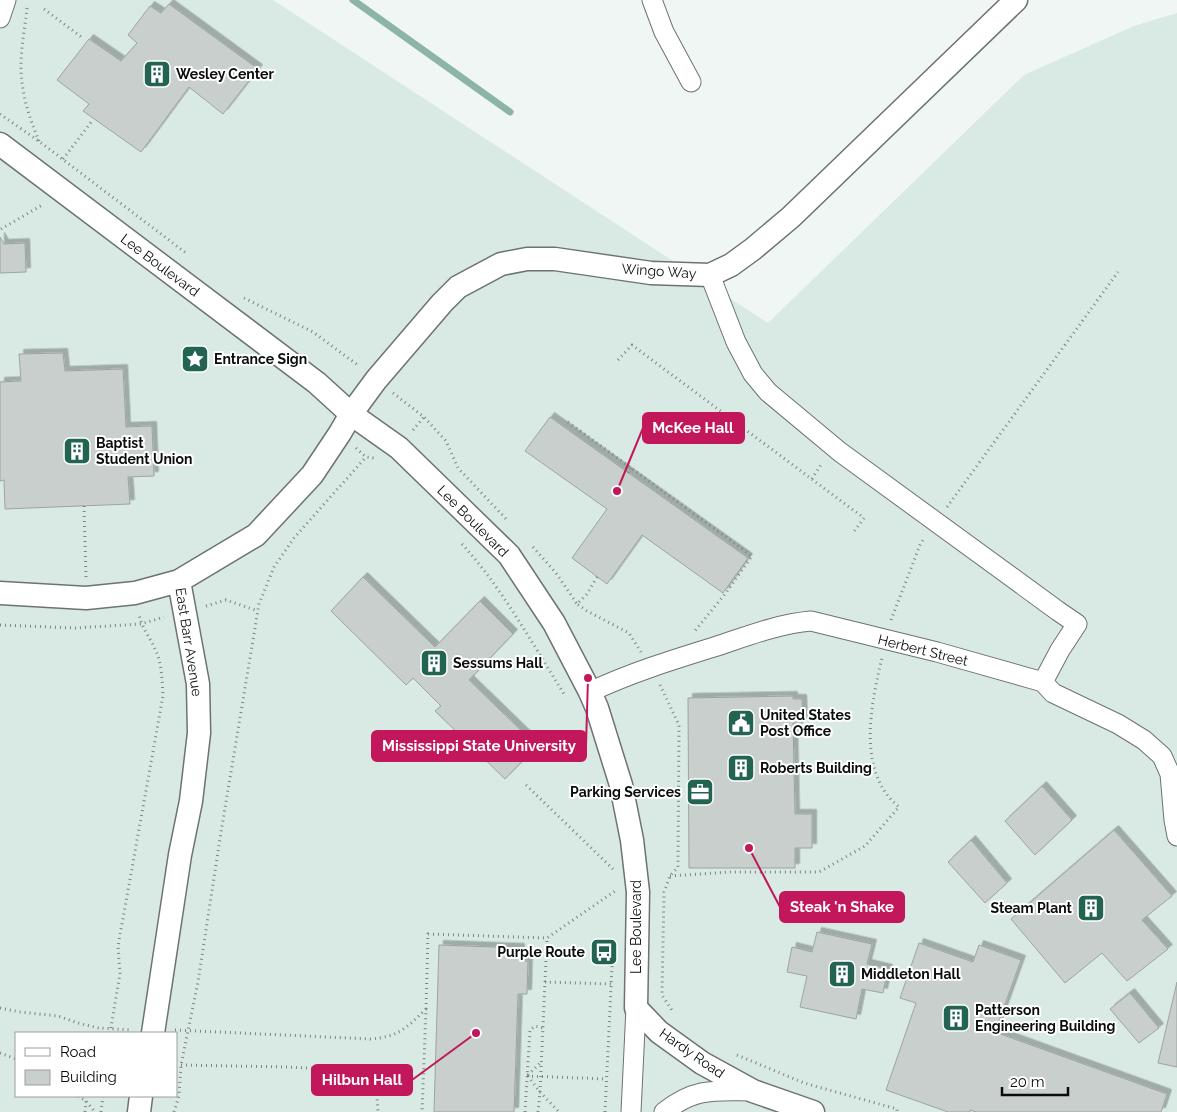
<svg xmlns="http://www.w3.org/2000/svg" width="1177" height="1112" viewBox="0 0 1177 1112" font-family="Raleway,sans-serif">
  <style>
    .built { fill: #d9e9e3; fill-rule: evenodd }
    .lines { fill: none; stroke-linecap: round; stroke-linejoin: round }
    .stream { stroke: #8cb4a7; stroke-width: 7 }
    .building { fill: #c8cfcc; stroke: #9da4a1; filter: url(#shadow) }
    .minor-casing { stroke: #6c7370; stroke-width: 21 }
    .tertiary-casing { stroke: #6c7370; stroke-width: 25 }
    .path { stroke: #7e8482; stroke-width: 3; stroke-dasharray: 1 4; stroke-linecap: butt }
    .minor { stroke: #fff; stroke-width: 19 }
    .tertiary { stroke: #fff; stroke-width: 22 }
    .labels { text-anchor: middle; stroke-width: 4; stroke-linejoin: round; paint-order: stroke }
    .poi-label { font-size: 14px; font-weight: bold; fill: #0a0d0c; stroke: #fff; text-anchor: start }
    .street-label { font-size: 14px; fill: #0a0d0c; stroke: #fff }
    .leader { fill: none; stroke: #c2185b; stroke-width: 2 }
    .callout-dot { fill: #c2185b; stroke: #fff; stroke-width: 2 }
    .callout { fill: #c2185b; stroke: #c2185b; stroke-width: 2 }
    .callout-label { font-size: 15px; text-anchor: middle; font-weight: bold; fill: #fff }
  </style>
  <defs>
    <filter id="shadow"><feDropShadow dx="4.5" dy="-4.5" stdDeviation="0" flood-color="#0004"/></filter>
  </defs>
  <rect width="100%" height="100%" fill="#eff6f4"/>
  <path class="built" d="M0 0H273L768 323 1024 75 1134 26 1177 13V1112H0ZM16 1033H176V1096H16Z"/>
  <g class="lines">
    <path class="stream" d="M353 0 510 112"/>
  </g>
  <path class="building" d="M169 4 258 69 223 114 189 87 141 152 83 111 89 104 57 80 89 39 121 61 137 43 128 35 150 6 161 13Z
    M0 237 4 244 25 243 26 272 0 273Z
    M63 353 65 371 123 369 126 427 152 426 154 476 128 477 130 504 5 509 4 480 0 481V382L21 381 19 354Z
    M550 417 748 558 723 593 642 535 607 584 572 558 607 509 525 451Z
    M363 577 435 647 480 601 513 634 469 680 537 746 505 779 435 711 441 706 413 678 406 685 331 611Z
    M793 696V699H802L803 723H793L795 814H812V848H795V868H689L688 698Z
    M1042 786 1072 820 1035 855 1005 821Z
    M1114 830 1172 896 1142 920 1168 949 1127 981 1102 953 1065 983 1011 919Z
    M971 840 1007 883 985 903 948 862Z
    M817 932 872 944 867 964 888 969 883 993 862 989 856 1019 800 1007 807 976 787 972 792 947 812 952Z
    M919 943 973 962 979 945 1021 960 995 1032 1167 1094 1161 1112H976L970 1110V1112H948L886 1090 916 1003 900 998Z
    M439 945 520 948V961H528L527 994H518L514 1112H434Z
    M1177 982V1067L1158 1063Z
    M1130 993 1159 1028 1139 1043 1110 1009Z"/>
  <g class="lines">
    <g class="minor-casing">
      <path id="minor" d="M652 0 664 32 691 82
        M0 18 6 0
        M710 275 736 342 753 374 768 392 840 452 1058 611 1077 624 1060 650 1043 682
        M590 692C630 673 672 660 714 647 745 637 777 624 811 621L937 652 1043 682 1053 693 1118 724 1144 740 1162 756 1170 774 1174 820 1177 836
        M631 1112 636 1008
        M664 1112C696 1087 715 1091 753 1091"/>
    </g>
    <g class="tertiary-casing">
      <path id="tertiary" d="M0 144 317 383 351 414 399 448 509 555 554 623 590 692 597 708 621 785 632 840 638 892 636 1008 659 1032 702 1063 753 1091 813 1112
        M0 593 86 598 135 593 179 581 256 535 312 475 340 433 351 414 376 380 442 303 458 287 501 264 527 259H555L651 273 710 275 731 265 753 249 791 217 1016 0
        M153 1033 180 855 191 801 199 733 198 684 179 581
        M139 1112 141 1096"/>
    </g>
    <path class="path" d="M27 8C25 27 21 47 21 66 21 93 29 117 39 141
      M44 9 84 39
      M0 114 40 142 186 253
      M63 159 92 121
      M1 229 44 204
      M244 298 313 332 359 366
      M618 360 632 345 864 518 853 533
      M393 393 424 417 446 441 458 468 508 521
      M568 422 752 556 725 594 694 632
      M413 430 424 417
      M356 448 366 457 374 458
      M628 473 631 468
      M812 479 822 463
      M84 506 86 577
      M947 507 1118 272
      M462 544C502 588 532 643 564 694
      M533 547 556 573 577 604
      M597 577 587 594 577 604 587 611 629 633 641 652
      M206 606 226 600 258 611
      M891 620 920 545 924 538
      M0 625 75 628 141 624 164 617
      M660 685 679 725 678 867 670 876 664 892 662 995 673 1012
      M526 785 613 869
      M670 876 730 872H819L865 846 899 807C856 772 871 704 882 658
      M545 982 547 938 615 891
      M0 1008 20 1012 58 1016 81 1024 99 1028 131 1030
      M426 1009 428 934 547 938
      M175 1030 370 1039C399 1037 406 1028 426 1009L422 1112
      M110 1033 120 974 118 946 163 696C162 680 162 663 155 649 150 637 141 627 139 614
      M0 1053 16 1059
      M737 1055 804 1083 897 1109V1112
      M181 1065 286 1067 326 1069 351 1073 372 1085 377 1097 378 1112
      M528 1075 541 1062
      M527 1076 606 1079
      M528 1076 539 1091
      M361 1092 372 1085
      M540 1092 545 982 611 984
      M78 1096 86 1101 95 1112
      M85 1112 86 1101
      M101 1112 103 1096
      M174 1112 179 1096 181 1065 198 982 221 832 259 604 274 567 294 538 366 457
      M525 1112 530 1030 535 1026 543 1028
      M538 1112 540 1092 559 1112
      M605 1112 613 946"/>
    <use href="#minor" class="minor"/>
    <use href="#tertiary" class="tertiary"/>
  </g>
  <defs>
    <g id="building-square" transform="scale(1.4375)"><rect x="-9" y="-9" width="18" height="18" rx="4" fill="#226352" stroke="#fff"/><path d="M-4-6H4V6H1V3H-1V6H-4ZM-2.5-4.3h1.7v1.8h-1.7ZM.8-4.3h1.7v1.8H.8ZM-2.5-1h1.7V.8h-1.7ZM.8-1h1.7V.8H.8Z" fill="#fff"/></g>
    <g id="sight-square" transform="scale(1.4375)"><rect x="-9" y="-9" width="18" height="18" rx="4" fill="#226352" stroke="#fff"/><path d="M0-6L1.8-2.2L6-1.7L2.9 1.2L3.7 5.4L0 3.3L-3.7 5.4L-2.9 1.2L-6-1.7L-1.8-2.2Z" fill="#fff"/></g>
    <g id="civic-square" transform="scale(1.4375)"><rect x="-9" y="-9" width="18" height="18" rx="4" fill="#226352" stroke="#fff"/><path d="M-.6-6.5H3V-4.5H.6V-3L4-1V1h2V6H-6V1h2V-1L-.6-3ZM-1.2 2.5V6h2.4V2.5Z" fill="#fff"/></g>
    <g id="office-square" transform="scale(1.4375)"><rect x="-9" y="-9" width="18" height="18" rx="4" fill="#226352" stroke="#fff"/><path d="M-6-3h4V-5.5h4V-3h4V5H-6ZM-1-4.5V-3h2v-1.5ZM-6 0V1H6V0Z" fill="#fff"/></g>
    <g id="bus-square" transform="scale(1.4375)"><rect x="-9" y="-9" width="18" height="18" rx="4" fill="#226352" stroke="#fff"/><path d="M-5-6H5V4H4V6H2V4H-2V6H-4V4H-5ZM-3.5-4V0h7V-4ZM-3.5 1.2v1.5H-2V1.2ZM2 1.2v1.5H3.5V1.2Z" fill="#fff"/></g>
  </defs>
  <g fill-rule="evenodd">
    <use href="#building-square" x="157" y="74"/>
    <use href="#sight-square" x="195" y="359"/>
    <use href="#building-square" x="77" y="451"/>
    <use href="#building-square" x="434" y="663"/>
    <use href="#civic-square" x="741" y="723"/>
    <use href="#building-square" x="741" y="768"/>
    <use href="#office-square" x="700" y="792"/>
    <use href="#building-square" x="1091" y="908"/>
    <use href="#bus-square" x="604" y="952"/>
    <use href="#building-square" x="842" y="974"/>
    <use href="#building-square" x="956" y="1018"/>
  </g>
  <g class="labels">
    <g class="poi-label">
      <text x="176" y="79">Wesley Center</text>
      <text x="214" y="364">Entrance Sign</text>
      <text x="96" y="448">Baptist<tspan x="96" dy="16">Student Union</tspan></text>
      <text x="453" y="668">Sessums Hall</text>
      <text x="760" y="720">United States<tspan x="760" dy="16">Post Office</tspan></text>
      <text x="760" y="773">Roberts Building</text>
      <text x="681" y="797" text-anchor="end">Parking Services</text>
      <text x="1072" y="913" text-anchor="end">Steam Plant</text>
      <text x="585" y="957" text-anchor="end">Purple Route</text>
      <text x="861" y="979">Middleton Hall</text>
      <text x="975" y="1015">Patterson<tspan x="975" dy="16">Engineering Building</tspan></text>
    </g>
    <g class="street-label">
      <text transform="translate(160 265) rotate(37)" y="5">Lee Boulevard</text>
      <text transform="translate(659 271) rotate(4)" y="5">Wingo Way</text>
      <text transform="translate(473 521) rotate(45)" y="5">Lee Boulevard</text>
      <text transform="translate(189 642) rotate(81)" y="5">East Barr Avenue</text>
      <text transform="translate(923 650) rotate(14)" y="5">Herbert Street</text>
      <text transform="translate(636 927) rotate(-90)" y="5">Lee Boulevard</text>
      <text transform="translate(692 1053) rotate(35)" y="5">Hardy Road</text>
    </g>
  </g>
  <path class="leader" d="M617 491L643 428M588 678L586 746M749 848L780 907M476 1033L412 1080"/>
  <g class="callout-dot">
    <circle cx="617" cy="491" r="5"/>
    <circle cx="588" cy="678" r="5"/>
    <circle cx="749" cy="848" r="5"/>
    <circle cx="476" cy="1033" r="5"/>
  </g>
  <g class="callout">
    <rect x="643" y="413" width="101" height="30" rx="5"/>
    <rect x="372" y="731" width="214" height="30" rx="5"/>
    <rect x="780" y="892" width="124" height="30" rx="5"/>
    <rect x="312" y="1065" width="100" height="30" rx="5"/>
  </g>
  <g class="callout-label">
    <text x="693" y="433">McKee Hall</text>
    <text x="479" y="751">Mississippi State University</text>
    <text x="842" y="912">Steak 'n Shake</text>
    <text x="362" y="1085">Hilbun Hall</text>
  </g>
  <rect x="15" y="1032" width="162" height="65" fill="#ffffff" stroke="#9d9e9e"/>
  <rect x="25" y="1048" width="25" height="8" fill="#ffffff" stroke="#9d9e9e"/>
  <text x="60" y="1057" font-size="15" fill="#0a0d0c">Road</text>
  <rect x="25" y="1070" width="25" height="15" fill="#c8cfcc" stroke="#9d9e9e"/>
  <text x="60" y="1082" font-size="15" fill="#0a0d0c">Building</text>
  <path d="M1002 1087v8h66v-8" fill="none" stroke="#0a0d0c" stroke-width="2.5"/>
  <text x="1010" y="1087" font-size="15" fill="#0a0d0c" stroke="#ffffff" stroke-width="4" paint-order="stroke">20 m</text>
</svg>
